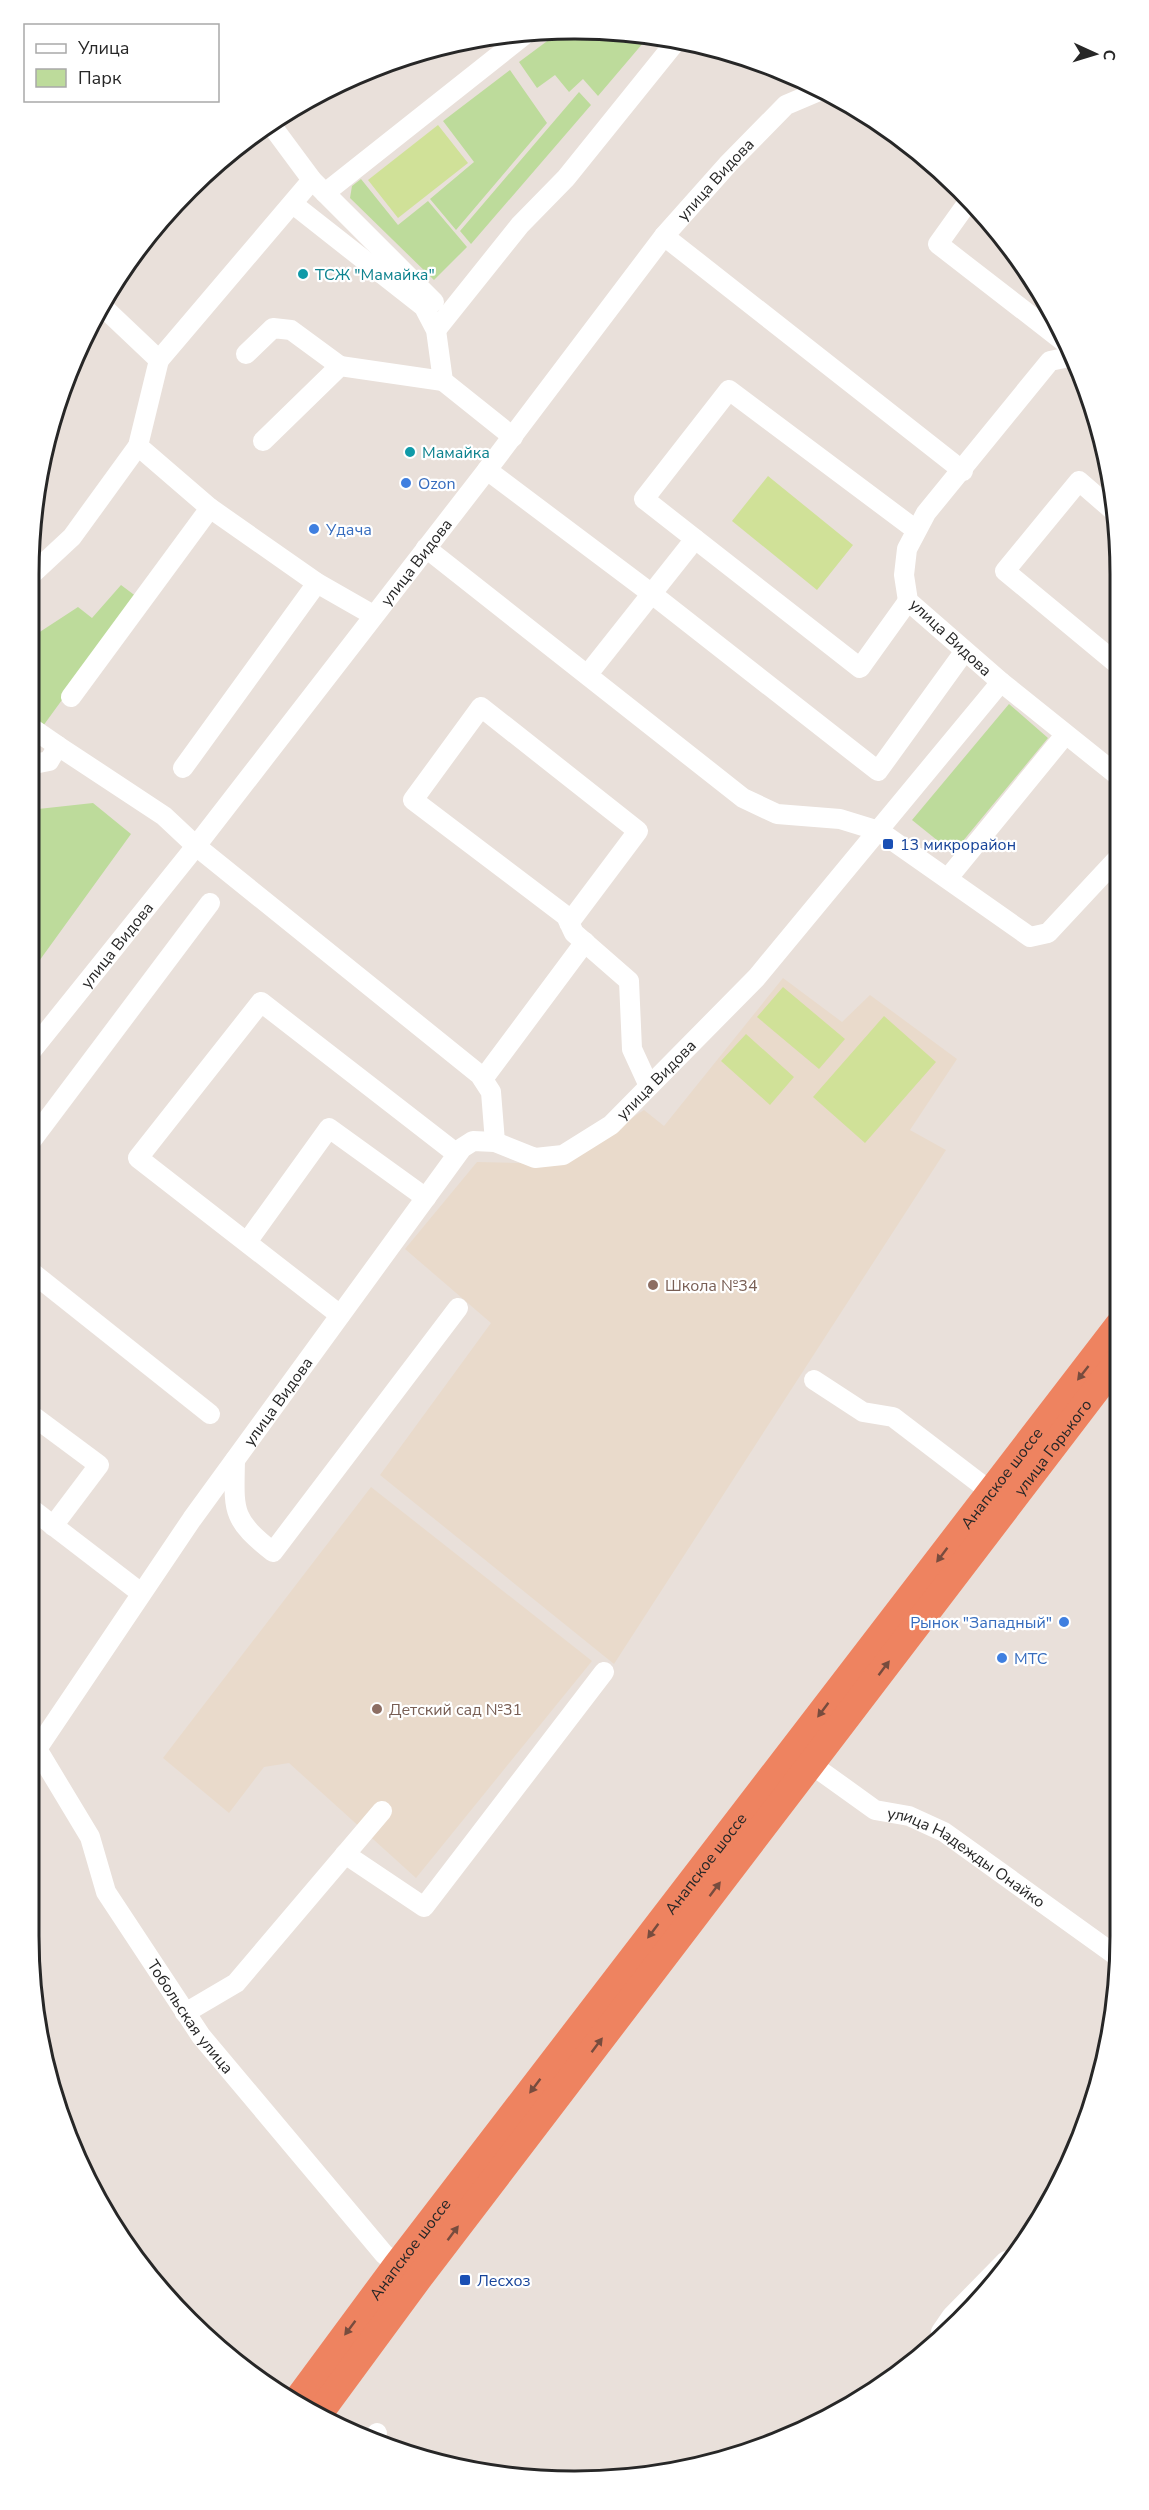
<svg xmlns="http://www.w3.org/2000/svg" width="1149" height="2510" viewBox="0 0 1149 2510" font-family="'Nunito Sans',sans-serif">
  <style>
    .education { fill: #e9dacb }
    .green { fill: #bddb9b }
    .pitch { fill: #d0e198 }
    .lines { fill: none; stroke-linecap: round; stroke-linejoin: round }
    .minor { stroke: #fff; stroke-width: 20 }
    .highway { stroke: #ee8360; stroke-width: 28 }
    .oneway { fill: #774c3e }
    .culture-dot { fill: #0f9aa8; stroke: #fff; stroke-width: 2 }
    .shop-dot { fill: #3f7fe0; stroke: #fff; stroke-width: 2 }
    .transit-dot { fill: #1a4fb4; stroke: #fff; stroke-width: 2 }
    .education-dot { fill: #8d6e63; stroke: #fff; stroke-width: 2 }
    .labels { text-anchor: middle; stroke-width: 4.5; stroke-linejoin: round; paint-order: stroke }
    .street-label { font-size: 16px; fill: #272727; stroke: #fff }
    .culture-label { font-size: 16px; fill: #0d838f; stroke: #fff; text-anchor: start }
    .shop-label { font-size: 16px; fill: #366cbe; stroke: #fff; text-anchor: start }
    .transit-label { font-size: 16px; fill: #164399; stroke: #fff; text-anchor: start }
    .education-label { font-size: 16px; fill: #785e54; stroke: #fff; text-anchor: start }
    .rim { fill: none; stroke: #272727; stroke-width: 3 }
  </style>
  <rect width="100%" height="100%" fill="#e9e0da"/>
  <path class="education" d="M783 978 842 1022 870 995 957 1059 910 1130 946 1150 614 1664 380 1475 491 1323 405 1249 477 1162 561 1164 644 1110 664 1126Z
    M371 1487 592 1661 416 1878 289 1763 264 1767 229 1813 163 1758Z"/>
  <path class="green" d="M574 29 649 36 598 96 583 79 569 92 555 75 537 88 519 62 562 30Z
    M510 70 547 123 456 230 430 199 474 162 443 121Z
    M579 92 591 105 471 244 460 231Z
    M361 179 398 225 428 201 467 247 434 280 350 198 352 186Z
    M121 585 137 597 43 726 31 720 29 715V639L78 607 92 618Z
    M1009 704 1048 738 953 853 912 820Z
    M93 803 131 834 29 975V810Z"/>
  <path class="pitch" d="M438 125 468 163 398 218 368 180Z
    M768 476 853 545 817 590 732 521Z
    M783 987 845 1039 819 1069 757 1017Z
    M884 1016 936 1062 865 1143 813 1097Z
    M746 1034 794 1077 770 1105 721 1061Z"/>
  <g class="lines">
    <g class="minor">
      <path d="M269 122 312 180 434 302"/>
      <path d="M325 193 527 33"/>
      <path d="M968 202 938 244 1067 344"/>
      <path d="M293 204 424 307 436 330 443 381 513 437"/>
      <path d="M664 236 963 471"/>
      <path d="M436 330 520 225 566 178 678 39"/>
      <path d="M246 354 273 328 291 330 340 366"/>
      <path d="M159 360 312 180"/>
      <path d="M263 441 340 366 443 381"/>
      <path d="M138 446 210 508 317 583 373 615"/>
      <path d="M487 470 652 594 878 771 964 652"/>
      <path d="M1116 513 1079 481 1005 571 1116 663"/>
      <path d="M426 548 743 798 777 814 840 819 879 831 1030 937 1048 933 1117 859"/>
      <path d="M29 577 72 537 138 446 159 360 102 306"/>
      <path d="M908 601 860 668 644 499 729 390 916 530"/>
      <path d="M588 674 695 539"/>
      <path d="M1001 682 1117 775"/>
      <path d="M71 697 210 508"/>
      <path d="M29 726 58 746"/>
      <path d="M29 765 49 761 58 746 164 816 196 846 480 1075 491 1092 495 1142"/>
      <path d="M183 768 317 583"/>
      <path d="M948 878 1065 735"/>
      <path d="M569 923 638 831 481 707 413 800 566 916 574 933 629 981 632 1049 649 1086"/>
      <path id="s1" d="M29 1054 196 846 487 470 664 236 729 163 786 105 819 91"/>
      <path d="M483 1079 585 942"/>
      <path d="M29 1144 210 903"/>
      <path d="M247 1242 329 1128 426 1198"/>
      <path d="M29 1270 210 1414"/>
      <path d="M340 1315 138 1158 261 1002 457 1154"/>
      <path d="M814 1380 863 1412 893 1417 999 1498"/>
      <path d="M29 1413 99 1465 53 1526"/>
      <path d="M235 1460C234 1511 231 1519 273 1552L458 1308"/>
      <path d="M29 1507 141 1593"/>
      <path id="s2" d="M29 1741 37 1749 90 1837 106 1892 201 2036 384 2254 397 2265"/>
      <path id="s3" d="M37 1749 192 1519 462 1148 473 1141 495 1142 535 1158 563 1155 611 1125 757 977 1001 682 908 601 904 575 907 549 926 513 1050 361 1074 356"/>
      <path id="s4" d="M811 1764 875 1810 909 1816 944 1832 1118 1957"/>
      <path d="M345 1854 424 1907 604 1672"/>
      <path d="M185 2013 236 1983 382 1811"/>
      <path d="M941 2332 952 2316 1006 2261"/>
      <path d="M375 2436 377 2433"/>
    </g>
    <g class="highway">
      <path id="s5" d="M295 2403 397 2265 1118 1326"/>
      <path id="s6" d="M318 2415 418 2279 1119 1360"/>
    </g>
  </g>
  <defs><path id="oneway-solid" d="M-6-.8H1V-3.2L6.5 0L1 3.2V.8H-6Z" transform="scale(1.5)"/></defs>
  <g class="oneway">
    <use href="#oneway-solid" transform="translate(1083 1373) rotate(128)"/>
    <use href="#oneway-solid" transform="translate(942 1555) rotate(127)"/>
    <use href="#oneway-solid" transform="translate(884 1668) rotate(-53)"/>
    <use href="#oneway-solid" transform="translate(823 1710) rotate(127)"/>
    <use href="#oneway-solid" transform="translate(715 1889) rotate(-53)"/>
    <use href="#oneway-solid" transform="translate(653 1931) rotate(127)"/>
    <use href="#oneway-solid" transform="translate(597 2045) rotate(-53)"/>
    <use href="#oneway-solid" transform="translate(535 2086) rotate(127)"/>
    <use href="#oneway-solid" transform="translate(453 2233) rotate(-53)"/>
    <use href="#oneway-solid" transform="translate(350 2328) rotate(127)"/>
  </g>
  <g class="culture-dot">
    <circle cx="303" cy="274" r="6"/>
    <circle cx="410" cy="452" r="6"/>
  </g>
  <g class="shop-dot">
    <circle cx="406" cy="483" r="6"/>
    <circle cx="314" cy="529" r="6"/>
    <circle cx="1064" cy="1622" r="6"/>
    <circle cx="1002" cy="1658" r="6"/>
  </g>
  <g class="transit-dot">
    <rect x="882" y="838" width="12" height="12" rx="3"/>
    <rect x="459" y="2274" width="12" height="12" rx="3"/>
  </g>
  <g class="education-dot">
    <circle cx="653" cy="1285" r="6"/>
    <circle cx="377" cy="1709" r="6"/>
  </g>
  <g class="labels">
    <g class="street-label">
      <text dy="6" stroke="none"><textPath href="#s1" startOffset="1112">улица Видова</textPath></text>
      <text dy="6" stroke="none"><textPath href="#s1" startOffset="626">улица Видова</textPath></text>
      <text transform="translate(951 637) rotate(43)" y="6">улица Видова</text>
      <text dy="6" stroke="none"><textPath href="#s1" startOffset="140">улица Видова</textPath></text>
      <text dy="6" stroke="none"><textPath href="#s3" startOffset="963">улица Видова</textPath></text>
      <text dy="6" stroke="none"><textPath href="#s3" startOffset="423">улица Видова</textPath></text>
      <text dy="6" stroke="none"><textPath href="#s6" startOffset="1215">улица Горького</textPath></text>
      <text dy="6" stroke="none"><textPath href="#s5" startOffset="1164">Анапское шоссе</textPath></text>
      <text dy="6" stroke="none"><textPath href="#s4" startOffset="183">улица Надежды Онайко</textPath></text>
      <text dy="6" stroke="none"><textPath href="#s5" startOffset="678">Анапское шоссе</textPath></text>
      <text dy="6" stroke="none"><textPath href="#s2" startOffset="322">Тобольская улица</textPath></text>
      <text dy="6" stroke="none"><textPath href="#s5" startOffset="192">Анапское шоссе</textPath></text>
    </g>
    <g class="culture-label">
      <text x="315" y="280">ТСЖ "Мамайка"</text>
      <text x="422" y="458">Мамайка</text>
    </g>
    <g class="shop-label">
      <text x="418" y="489">Ozon</text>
      <text x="326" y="535">Удача</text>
      <text x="1052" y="1628" text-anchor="end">Рынок "Западный"</text>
      <text x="1014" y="1664">МТС</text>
    </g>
    <g class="transit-label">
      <text x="900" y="850">13 микрорайон</text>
      <text x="477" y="2286">Лесхоз</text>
    </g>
    <g class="education-label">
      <text x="665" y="1291">Школа №34</text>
      <text x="389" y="1715">Детский сад №31</text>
    </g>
  </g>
  <path d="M0 0H1149V2510H0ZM574 39H575A535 535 0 0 1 1110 574V1936A535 535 0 0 1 575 2471H574A535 535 0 0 1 39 1936V574A535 535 0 0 1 574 39Z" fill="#fff" fill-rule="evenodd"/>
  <path class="rim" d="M574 39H575A535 535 0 0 1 1110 574V1936A535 535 0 0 1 575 2471H574A535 535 0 0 1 39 1936V574A535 535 0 0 1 574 39Z"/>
  <rect x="24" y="24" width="195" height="78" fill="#ffffff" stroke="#a9a9a9" stroke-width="1.5"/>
  <rect x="36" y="44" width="30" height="9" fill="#ffffff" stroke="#a9a9a9" stroke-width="1.5"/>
  <text x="78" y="54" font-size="18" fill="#272727">Улица</text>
  <rect x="36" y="69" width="30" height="18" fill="#bddb9b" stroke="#a9a9a9" stroke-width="1.5"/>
  <text x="78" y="84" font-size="18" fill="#272727">Парк</text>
  <g transform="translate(1095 54) rotate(94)" stroke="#ffffff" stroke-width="4.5" paint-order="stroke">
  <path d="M0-4.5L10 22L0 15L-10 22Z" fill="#272727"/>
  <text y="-9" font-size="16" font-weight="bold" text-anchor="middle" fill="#272727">С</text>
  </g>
</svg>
